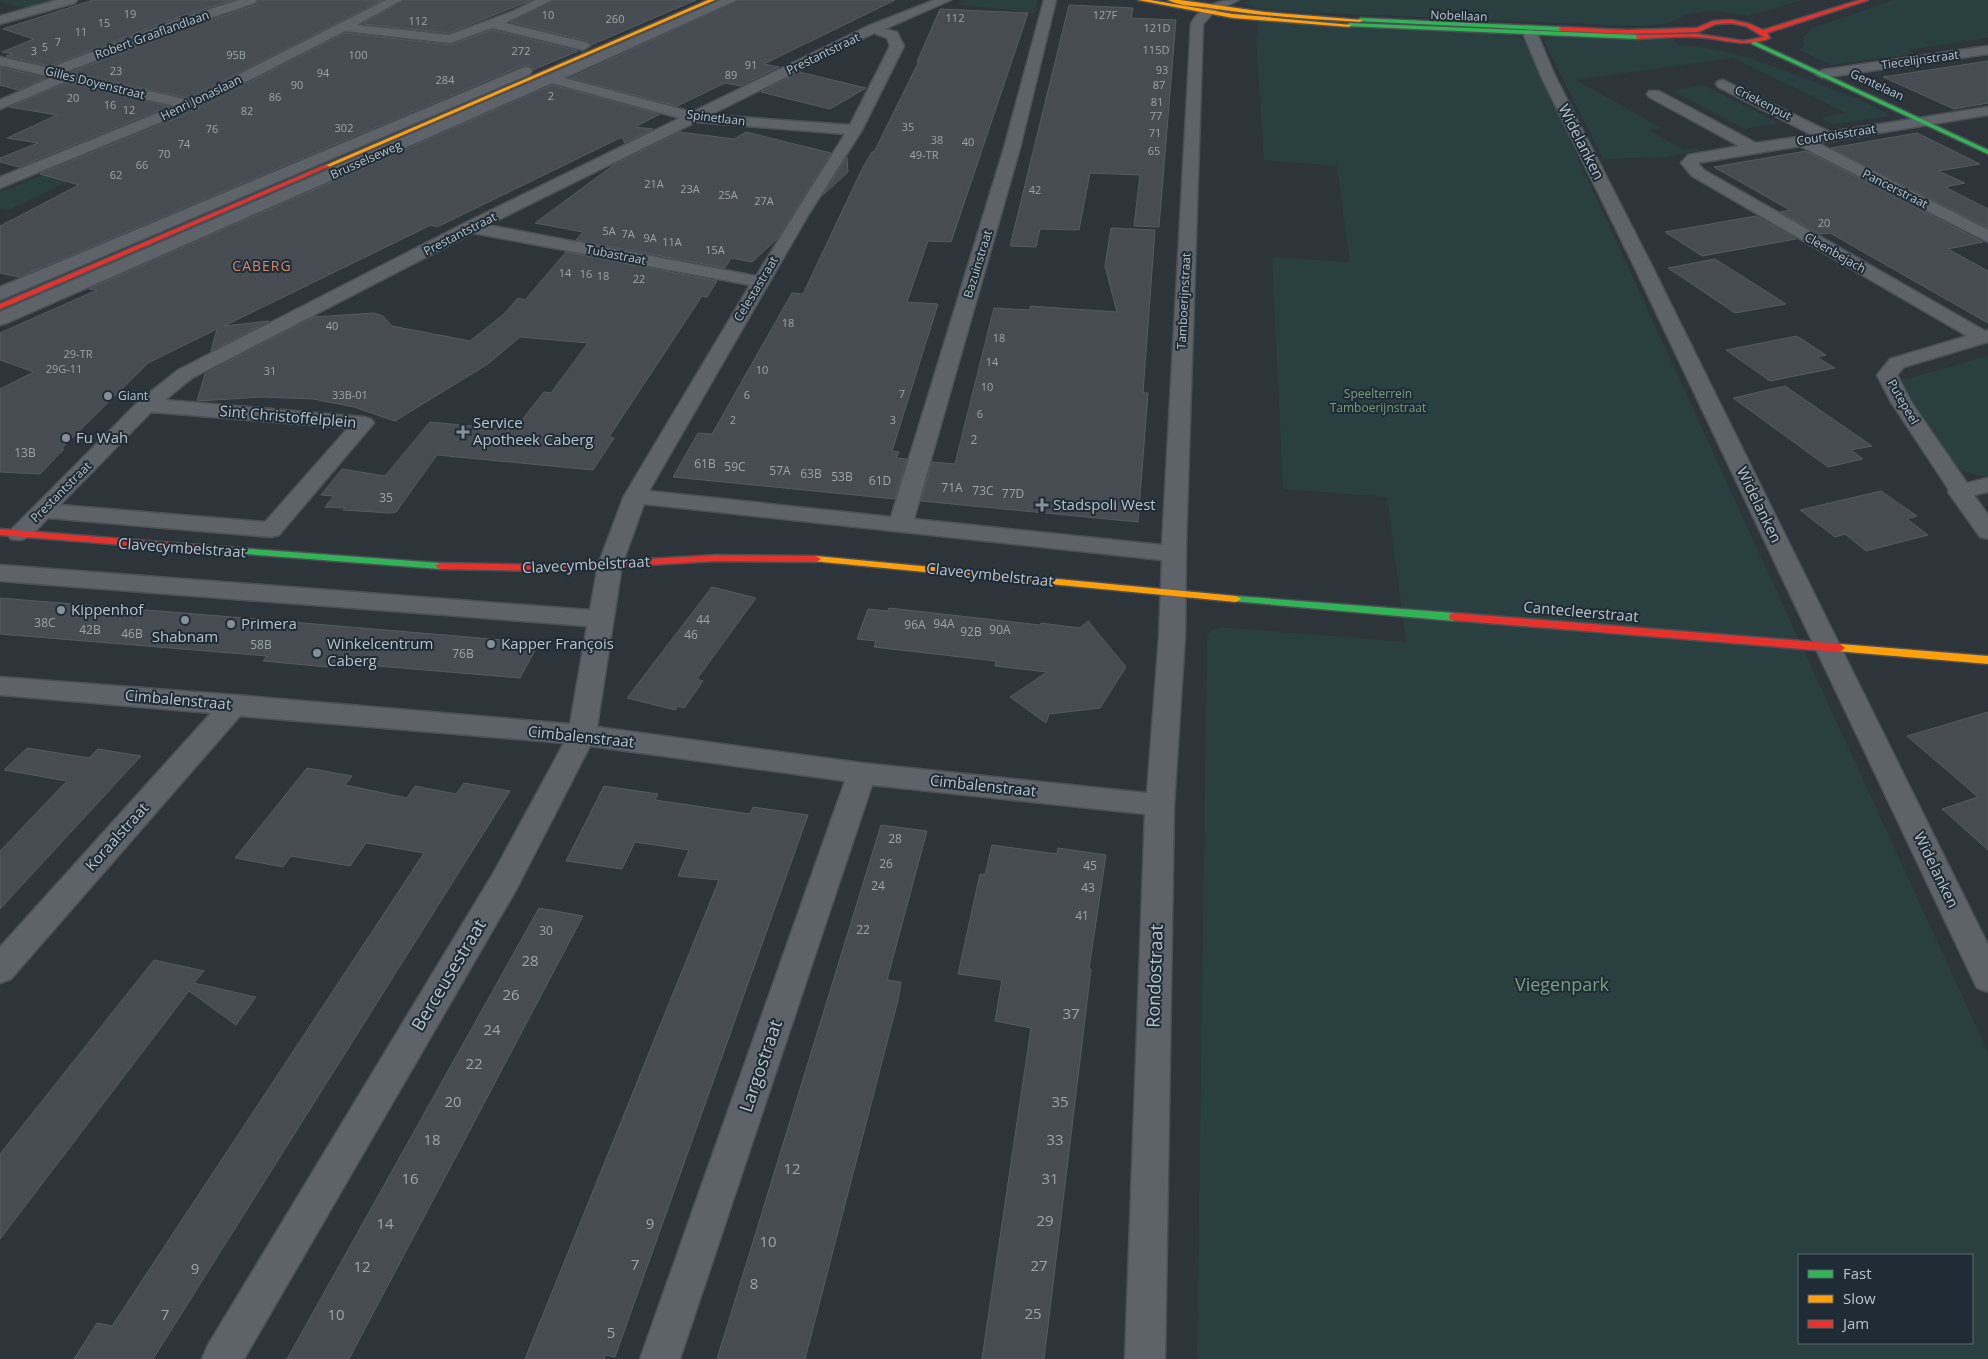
<svg xmlns="http://www.w3.org/2000/svg" width="1988" height="1359" viewBox="0 0 1988 1359" font-family="'Open Sans',sans-serif">
  <style>
    .green { fill: #2a3f3f; fill-rule: evenodd }
    .building { fill: #464c51; stroke: #555c61 }
    .lines { fill: none; stroke-linecap: round; stroke-linejoin: round }
    .street-casing { stroke: #4b5054; stroke-width: 3 }
    .fast-casing { stroke: #4b5054; stroke-width: 3 }
    .slow-casing { stroke: #4b5054; stroke-width: 3 }
    .jam-casing { stroke: #4b5054; stroke-width: 3 }
    .street { fill: #5d6368; fill-rule: evenodd }
    .fast { fill: #30b455; fill-rule: evenodd }
    .slow { fill: #ff9f0a; fill-rule: evenodd }
    .jam { fill: #e5322d; fill-rule: evenodd }
    .poi-dot { fill: #879098; stroke: #202c35; stroke-width: 2 }
    .labels { text-anchor: middle; stroke-width: 4; stroke-linejoin: round; paint-order: stroke }
    .far-number-label { font-size: 11px; fill: #9ca4ac }
    .far-street-label { font-size: 12px; fill: #b8c2ca; stroke: #202c35 }
    .far-park-label { font-size: 12px; fill: #779f7a; stroke: #202c35 }
    .far-poi-label { font-size: 12px; fill: #b8c2ca; stroke: #202c35; text-anchor: start }
    .number-label { font-size: 12px; fill: #9ca4ac }
    .far-neighbourhood-label { font-size: 14px; letter-spacing: 1px; fill: #d2886b; stroke: #202c35 }
    .street-label { font-size: 15px; fill: #b8c2ca; stroke: #202c35 }
    .poi-label { font-size: 15px; fill: #b8c2ca; stroke: #202c35; text-anchor: start }
    .near-number-label { font-size: 15px; fill: #9ca4ac }
    .near-street-label { font-size: 18px; fill: #b8c2ca; stroke: #202c35 }
    .near-park-label { font-size: 18px; fill: #779f7a; stroke: #202c35 }
  </style>
  <rect width="100%" height="100%" fill="#2d343a"/>
  <path class="green" d="M0 0H58L26 9 0 2Z
    M218 0H245L55 67 39 64Z
    M966 0H1037L1035 13 956 4Z
    M1250 0H1803L1748 16 1715 11 1687 14 1667 24 1631 26 1296 12 1257 8 1243 3Z
    M1893 0H1988V38L1908 50 1915 54 1831 65 1799 50 1804 45 1803 37 1813 28Z
    M1259 21 1510 34 1524 40 1988 1052V1359H1197L1207 638 1211 630 1221 627 1406 642 1387 497 1283 489 1272 257 1350 262 1337 166 1264 160 1256 38ZM1799 1255H1972V1343H1799Z
    M349 33 372 35 9 210 0 209V192L174 123 169 121Z
    M1554 37 1673 39 1680 46C1725 45 1784 70 1827 87 1848 95 1871 103 1890 116L1833 124 1820 118 1846 113 1733 58 1576 80 1662 128 1649 130 1684 150 1696 148 1700 150 1667 157 1603 159 1544 41Z
    M1694 86H1706L1779 123 1745 129 1672 91Z
    M1988 356V477H1986L1965 472 1956 467 1898 381Z"/>
  <path class="building" d="M93 0H233L175 18 50 66 6 56 13 54 2 52 34 39 3 29Z
    M259 0H382L188 98 71 72 187 28 256 5Z
    M404 0H532L449 33 363 24Z
    M554 0H696L591 45 588 41 510 22Z
    M739 0H895L764 64 779 67 740 86 725 83 677 106 570 78Z
    M1069 5 1133 8 1131 18 1176 20 1159 227 1134 226 1140 175 1090 173 1079 230 1040 229 1036 247 1010 246Z
    M940 9 1028 13 951 242 928 241 907 302 938 304 892 451 899 452 896 458 907 459 895 499 673 477 698 433 712 434 792 293 803 294 862 169 872 152H874L919 61 917 62Z
    M492 30 578 51 533 70 530 66 524 65 19 277 0 273V226L79 185 40 174 196 110 345 33 450 45Z
    M1988 61V103L1954 109 1883 77Z
    M0 67 46 78 18 90 0 85Z
    M799 72 866 88 830 109 761 92Z
    M67 83 169 106 19 167 0 162V158L38 143 7 138 57 115 9 107Z
    M552 85 660 114 635 127 653 129 625 143 622 137 437 227 431 225 224 326 269 321 211 351 217 329 148 363 61 449H64L40 474 0 472V389L34 372 0 360V333L97 290 89 289Z
    M680 132 734 139 746 132 831 153 778 238 752 262 731 258 725 268 576 240 583 232 535 223 615 164Z
    M1917 133 1980 164 1938 171 1965 183 1945 187 1988 209V228L1831 148Z
    M1806 151 1983 242 1948 249 1988 271V323L1830 233 1820 234 1780 212 1790 210 1714 167Z
    M847 157 848 172 823 195Z
    M1756 216 1796 239 1702 256 1665 232Z
    M1111 228 1155 230 1143 393H1148L1138 522 921 501 932 462 955 464 994 308 1030 310V306L1117 312 1105 266Z
    M566 252 717 281 707 297 702 296 609 437 614 438 593 470 437 455 396 512 390 513 343 510 345 508 325 507 334 496 321 495 342 469 385 476 430 422 514 430 544 392 551 393 588 343 520 337 488 364 395 421 354 407 313 399 263 397 197 401 205 374 314 317 374 313 383 316 392 326 470 341 504 314 518 298 525 300Z
    M1715 259 1786 304 1735 313 1668 268Z
    M1797 336 1826 355 1817 357 1835 368 1770 381 1726 350Z
    M1785 386 1872 446 1851 450 1863 459 1828 467 1733 398Z
    M1881 491 1917 516 1907 519 1928 535 1866 551 1845 534 1835 537 1800 510Z
    M712 587 756 598 697 679 703 681 684 708 678 706 675 710 627 698Z
    M0 598 220 616 539 643 520 678 330 662 327 667 263 661 267 656 0 634Z
    M889 608 1040 625 1041 623 1080 628 1088 621 1126 667 1100 708 1049 714 1046 723 1010 697 1047 672 995 666 996 661 874 647 876 641 857 639 868 609 888 611Z
    M1988 712V850L1942 809 1978 797 1907 736Z
    M27 748 89 758 98 749 141 756 0 909V851L67 781 4 770Z
    M307 768 352 776 345 785 407 798 415 786 456 794 464 783 510 791 153 1359H74L97 1323 112 1326 424 853 366 843 350 866 291 856 283 867 235 858Z
    M604 786 658 794 655 800 750 814 753 807 808 815 615 1357 605 1355 604 1359H525L719 880 678 876 689 850 635 842 622 869 566 861Z
    M881 825 927 831 887 980 901 982 898 1000 805 1359H717Z
    M992 845 1057 854 1058 848 1106 855 1089 969H1091L1044 1359H982L1031 1028 995 1021 1002 980 958 974 980 874 985 875Z
    M539 908 583 916 349 1359H287Z
    M154 960 204 971 194 983 256 997 236 1025 189 991 0 1239V1154Z"/>
  <g class="lines">
    <g class="street-casing">
      <path id="street" d="M57 0H77L75 3 0 24V16Z
        M239 0H257L255 3 186 26 65 72 188 100 386 0H402L357 25 449 35 511 12 536 0H552L505 23 588 43 590 46 583 50 492 28 450 43 345 31 195 108 0 188V177L175 106 67 81 0 109V100L52 77 0 65V57L50 68 176 20Z
        M721 0H737L564 78 692 112 868 26 934 0H951L885 29 897 32 904 46 862 130 807 217 649 491 891 517 1004 148 1044 0H1056L1020 148 914 519 1162 545 1191 24C1200 5 1219 0 1239 0L1214 12 1203 24 1186 543 1185 637 1174 805 1165 1359H1125L1145 814 872 785 680 1359H640L845 781 590 746 516 890 244 1359H202L208 1345 494 872 564 743 240 716 11 979 0 983V947L211 713 0 695V677L235 695 570 724 587 626 0 581V565L590 610 598 565 624 496 750 285 473 233 192 378 165 400 364 417 371 419 374 423 279 535 271 537 48 518C36 530 28 544 11 539L7 534 139 401 178 370 465 223 680 118 552 83 7 323 0 325V312ZM874 33 887 38 890 46 850 125 710 115ZM696 122 845 134 756 276 488 225ZM151 412 348 428 265 522 60 505ZM644 504 1162 560 1159 637 1147 793 862 763 597 727 622 565Z
        M1530 29 1537 33 1555 76 1651 264 1988 945V992L1977 988 1633 264 1541 76 1523 33Z
        M1988 46V54L1822 78 1815 74 1822 70Z
        M525 67 530 68 532 71 530 74 0 300V287Z
        M1723 80 1830 132 1988 107V115L1818 143 1988 230V242L1800 146 1698 163 1704 170 1985 331 1988 330V342L1904 367 1897 375 1911 402 1967 483 1988 478V492L1974 495 1988 515V539L1980 537 1948 492 1949 490 1891 402 1877 375 1890 359 1967 336 1692 176 1681 163 1688 155 1739 146 1649 97 1647 94 1649 91H1659L1756 143 1812 135 1718 87 1716 84 1718 81Z"/>
    </g>
    <g class="fast-casing">
      <path id="fast" d="M1360 18 1561 27 1564 29 1561 31 1358 21Z
        M1349 23 1638 35 1641 37 1638 39 1347 26Z
        M1752 42H1756L1988 150V154L1752 44Z
        M198 545 440 563 445 566 440 569 194 550 193 548 194 546Z
        M1236 596 1454 613 1459 617 1454 621 1232 601 1231 599 1232 597Z"/>
    </g>
    <g class="slow-casing">
      <path id="slow" d="M708 0H715L329 167 324 166Z
        M1138 0H1150L1233 14 1352 25 1349 27 1233 18Z
        M1168 0H1180L1265 12 1363 20 1360 22C1310 19 1260 16 1210 8 1197 6 1179 6 1168 0Z
        M816 556 1236 596 1241 599 1236 602 812 561 811 559 812 557Z
        M1840 644 1988 656V664L1836 651 1835 648Z"/>
    </g>
    <g class="jam-casing">
      <path id="jam" d="M1860 0H1868L1767 33 1770 38C1745 49 1723 38 1697 37 1677 36 1658 38 1638 39L1635 37 1638 35 1696 34 1744 41 1764 37 1746 26 1731 23 1716 24 1698 32 1627 34 1561 31 1558 29 1561 27 1627 30 1697 28 1713 21 1731 20 1750 24 1763 30Z
        M325 165 330 166 0 309V304Z
        M0 529 198 545 203 548 198 551 0 535Z
        M716 555 816 556 821 559 816 562 716 561 547 571 440 569 435 566 440 563 547 565Z
        M1454 613 1840 644 1845 648 1840 652 1450 620 1449 617 1450 614Z"/>
    </g>
    <use href="#street" class="street"/>
    <use href="#fast" class="fast"/>
    <use href="#slow" class="slow"/>
    <use href="#jam" class="jam"/>
  </g>
  <g class="poi-dot">
    <circle cx="108" cy="396" r="5"/>
    <path d="M460.5 424.5h5v5h5v5h-5v5h-5v-5h-5v-5h5z"/>
    <circle cx="66" cy="438" r="5"/>
    <path d="M1039.5 497.5h5v5h5v5h-5v5h-5v-5h-5v-5h5z"/>
    <circle cx="61" cy="610" r="5"/>
    <circle cx="185" cy="620" r="5"/>
    <circle cx="231" cy="624" r="5"/>
    <circle cx="491" cy="644" r="5"/>
    <circle cx="317" cy="653" r="5"/>
  </g>
  <g class="labels">
    <g class="far-number-label">
      <text x="130" y="18">19</text>
      <text x="548" y="19">10</text>
      <text x="1105" y="19">127F</text>
      <text x="955" y="22">112</text>
      <text x="615" y="23">260</text>
      <text x="418" y="25">112</text>
      <text x="104" y="27">15</text>
      <text x="1157" y="32">121D</text>
      <text x="81" y="36">11</text>
      <text x="58" y="46">7</text>
      <text x="45" y="51">5</text>
      <text x="1156" y="54">115D</text>
      <text x="34" y="55">3</text>
      <text x="521" y="55">272</text>
      <text x="236" y="59">95B</text>
      <text x="358" y="59">100</text>
      <text x="751" y="69">91</text>
      <text x="1162" y="74">93</text>
      <text x="116" y="75">23</text>
      <text x="323" y="77">94</text>
      <text x="731" y="79">89</text>
      <text x="445" y="84">284</text>
      <text x="297" y="89">90</text>
      <text x="1159" y="89">87</text>
      <text x="551" y="100">2</text>
      <text x="275" y="101">86</text>
      <text x="73" y="102">20</text>
      <text x="1157" y="106">81</text>
      <text x="110" y="109">16</text>
      <text x="129" y="114">12</text>
      <text x="247" y="115">82</text>
      <text x="1156" y="120">77</text>
      <text x="908" y="131">35</text>
      <text x="344" y="132">302</text>
      <text x="212" y="133">76</text>
      <text x="1155" y="137">71</text>
      <text x="937" y="144">38</text>
      <text x="968" y="146">40</text>
      <text x="184" y="148">74</text>
      <text x="1154" y="155">65</text>
      <text x="164" y="158">70</text>
      <text x="924" y="159">49-TR</text>
      <text x="142" y="169">66</text>
      <text x="116" y="179">62</text>
      <text x="654" y="188">21A</text>
      <text x="690" y="193">23A</text>
      <text x="1035" y="194">42</text>
      <text x="728" y="199">25A</text>
      <text x="764" y="205">27A</text>
      <text x="1824" y="227">20</text>
      <text x="609" y="235">5A</text>
      <text x="628" y="238">7A</text>
      <text x="650" y="242">9A</text>
      <text x="672" y="246">11A</text>
      <text x="715" y="254">15A</text>
      <text x="565" y="277">14</text>
      <text x="586" y="278">16</text>
      <text x="603" y="280">18</text>
      <text x="639" y="283">22</text>
      <text x="788" y="327">18</text>
      <text x="332" y="330">40</text>
      <text x="999" y="342">18</text>
      <text x="78" y="358">29-TR</text>
      <text x="992" y="366">14</text>
      <text x="64" y="373">29G-11</text>
      <text x="762" y="374">10</text>
      <text x="270" y="375">31</text>
      <text x="987" y="391">10</text>
      <text x="902" y="398">7</text>
      <text x="350" y="399">33B-01</text>
      <text x="747" y="399">6</text>
      <text x="980" y="418">6</text>
      <text x="733" y="424">2</text>
      <text x="893" y="424">3</text>
    </g>
    <g class="far-street-label">
      <text transform="translate(1459 16) rotate(2)" y="4">Nobellaan</text>
      <text transform="translate(152 35) rotate(-20)" y="4">Robert Graaflandlaan</text>
      <text transform="translate(823 54) rotate(-26)" y="4">Prestantstraat</text>
      <text transform="translate(1920 60) rotate(-8)" y="4">Tiecelijnstraat</text>
      <text transform="translate(95 83) rotate(14)" y="4">Gilles Doyenstraat</text>
      <text transform="translate(1877 85) rotate(25)" y="4">Gentelaan</text>
      <text transform="translate(201 98) rotate(-26)" y="4">Henri Jonaslaan</text>
      <text transform="translate(1763 103) rotate(27)" y="4">Criekenput</text>
      <text transform="translate(716 118) rotate(7)" y="4">Spinetlaan</text>
      <text transform="translate(1836 135) rotate(-9)" y="4">Courtoisstraat</text>
      <text transform="translate(366 160) rotate(-24)" y="4">Brusselseweg</text>
      <text transform="translate(1895 189) rotate(27)" y="4">Pancerstraat</text>
      <text transform="translate(460 234) rotate(-27)" y="4">Prestantstraat</text>
      <text transform="translate(1835 253) rotate(30)" y="4">Cleenbejach</text>
      <text transform="translate(616 255) rotate(11)" y="4">Tubastraat</text>
      <text transform="translate(978 264) rotate(-73)" y="4">Bazuinstraat</text>
      <text transform="translate(756 289) rotate(-59)" y="4">Celestastraat</text>
      <text transform="translate(1184 301) rotate(-87)" y="4">Tamboerijnstraat</text>
      <text transform="translate(1903 402) rotate(60)" y="4">Putepeel</text>
      <text transform="translate(61 492) rotate(-45)" y="4">Prestantstraat</text>
    </g>
    <g class="far-park-label">
      <text x="1378" y="398">Speelterrein<tspan x="1378" dy="14">Tamboerijnstraat</tspan></text>
    </g>
    <g class="far-poi-label">
      <text x="118" y="400">Giant</text>
    </g>
    <g class="number-label">
      <text x="974" y="444">2</text>
      <text x="25" y="457">13B</text>
      <text x="705" y="468">61B</text>
      <text x="735" y="471">59C</text>
      <text x="780" y="475">57A</text>
      <text x="811" y="478">63B</text>
      <text x="842" y="481">53B</text>
      <text x="880" y="485">61D</text>
      <text x="952" y="492">71A</text>
      <text x="983" y="495">73C</text>
      <text x="1013" y="498">77D</text>
      <text x="386" y="502">35</text>
      <text x="703" y="624">44</text>
      <text x="45" y="627">38C</text>
      <text x="944" y="628">94A</text>
      <text x="915" y="629">96A</text>
      <text x="90" y="634">42B</text>
      <text x="1000" y="634">90A</text>
      <text x="971" y="636">92B</text>
      <text x="132" y="638">46B</text>
      <text x="691" y="639">46</text>
      <text x="261" y="649">58B</text>
      <text x="463" y="658">76B</text>
      <text x="895" y="843">28</text>
      <text x="886" y="868">26</text>
      <text x="1090" y="870">45</text>
      <text x="878" y="890">24</text>
      <text x="1088" y="892">43</text>
      <text x="1082" y="920">41</text>
      <text x="863" y="934">22</text>
      <text x="546" y="935">30</text>
    </g>
    <g class="far-neighbourhood-label">
      <text x="262" y="271">CABERG</text>
    </g>
    <g class="street-label">
      <text transform="translate(1581 142) rotate(63)" y="5">Widelanken</text>
      <text transform="translate(288 417) rotate(5)" y="5">Sint Christoffelplein</text>
      <text transform="translate(1759 505) rotate(64)" y="5">Widelanken</text>
      <text transform="translate(182 548) rotate(4)" y="5">Clavecymbelstraat</text>
      <text transform="translate(586 565) rotate(-3)" y="5">Clavecymbelstraat</text>
      <text transform="translate(990 575) rotate(6)" y="5">Clavecymbelstraat</text>
      <text transform="translate(1581 612) rotate(5)" y="5">Cantecleerstraat</text>
      <text transform="translate(178 700) rotate(5)" y="5">Cimbalenstraat</text>
      <text transform="translate(581 737) rotate(6)" y="5">Cimbalenstraat</text>
      <text transform="translate(983 786) rotate(6)" y="5">Cimbalenstraat</text>
      <text transform="translate(117 837) rotate(-48)" y="5">Koraalstraat</text>
      <text transform="translate(1936 870) rotate(64)" y="5">Widelanken</text>
    </g>
    <g class="poi-label">
      <text x="473" y="428">Service<tspan x="473" dy="17">Apotheek Caberg</tspan></text>
      <text x="76" y="443">Fu Wah</text>
      <text x="1053" y="510">Stadspoli West</text>
      <text x="71" y="615">Kippenhof</text>
      <text x="241" y="629">Primera</text>
      <text x="185" y="642" text-anchor="middle">Shabnam</text>
      <text x="327" y="649">Winkelcentrum<tspan x="327" dy="17">Caberg</tspan></text>
      <text x="501" y="649">Kapper François</text>
    </g>
    <g class="near-number-label">
      <text x="530" y="966">28</text>
      <text x="511" y="1000">26</text>
      <text x="1071" y="1019">37</text>
      <text x="492" y="1035">24</text>
      <text x="474" y="1069">22</text>
      <text x="453" y="1107">20</text>
      <text x="1060" y="1107">35</text>
      <text x="432" y="1145">18</text>
      <text x="1055" y="1145">33</text>
      <text x="792" y="1174">12</text>
      <text x="410" y="1184">16</text>
      <text x="1050" y="1184">31</text>
      <text x="1045" y="1226">29</text>
      <text x="385" y="1229">14</text>
      <text x="650" y="1229">9</text>
      <text x="768" y="1247">10</text>
      <text x="635" y="1270">7</text>
      <text x="1039" y="1271">27</text>
      <text x="362" y="1272">12</text>
      <text x="195" y="1274">9</text>
      <text x="754" y="1289">8</text>
      <text x="1033" y="1319">25</text>
      <text x="165" y="1320">7</text>
      <text x="336" y="1320">10</text>
      <text x="611" y="1338">5</text>
    </g>
    <g class="near-street-label">
      <text transform="translate(449 975) rotate(-59)" y="6">Berceusestraat</text>
      <text transform="translate(1155 976) rotate(-88)" y="6">Rondostraat</text>
      <text transform="translate(761 1066) rotate(-71)" y="6">Largostraat</text>
    </g>
    <g class="near-park-label">
      <text x="1562" y="991">Viegenpark</text>
    </g>
  </g>
  <rect x="1798" y="1254" width="175" height="90" fill="#202c35" stroke="#5d6871"/>
  <rect x="1808" y="1270" width="25" height="8" fill="#30b455" stroke="#5d6871"/>
  <text x="1843" y="1279" font-size="15" fill="#b8c2ca">Fast</text>
  <rect x="1808" y="1295" width="25" height="8" fill="#ff9f0a" stroke="#5d6871"/>
  <text x="1843" y="1304" font-size="15" fill="#b8c2ca">Slow</text>
  <rect x="1808" y="1320" width="25" height="8" fill="#e5322d" stroke="#5d6871"/>
  <text x="1843" y="1329" font-size="15" fill="#b8c2ca">Jam</text>
</svg>
